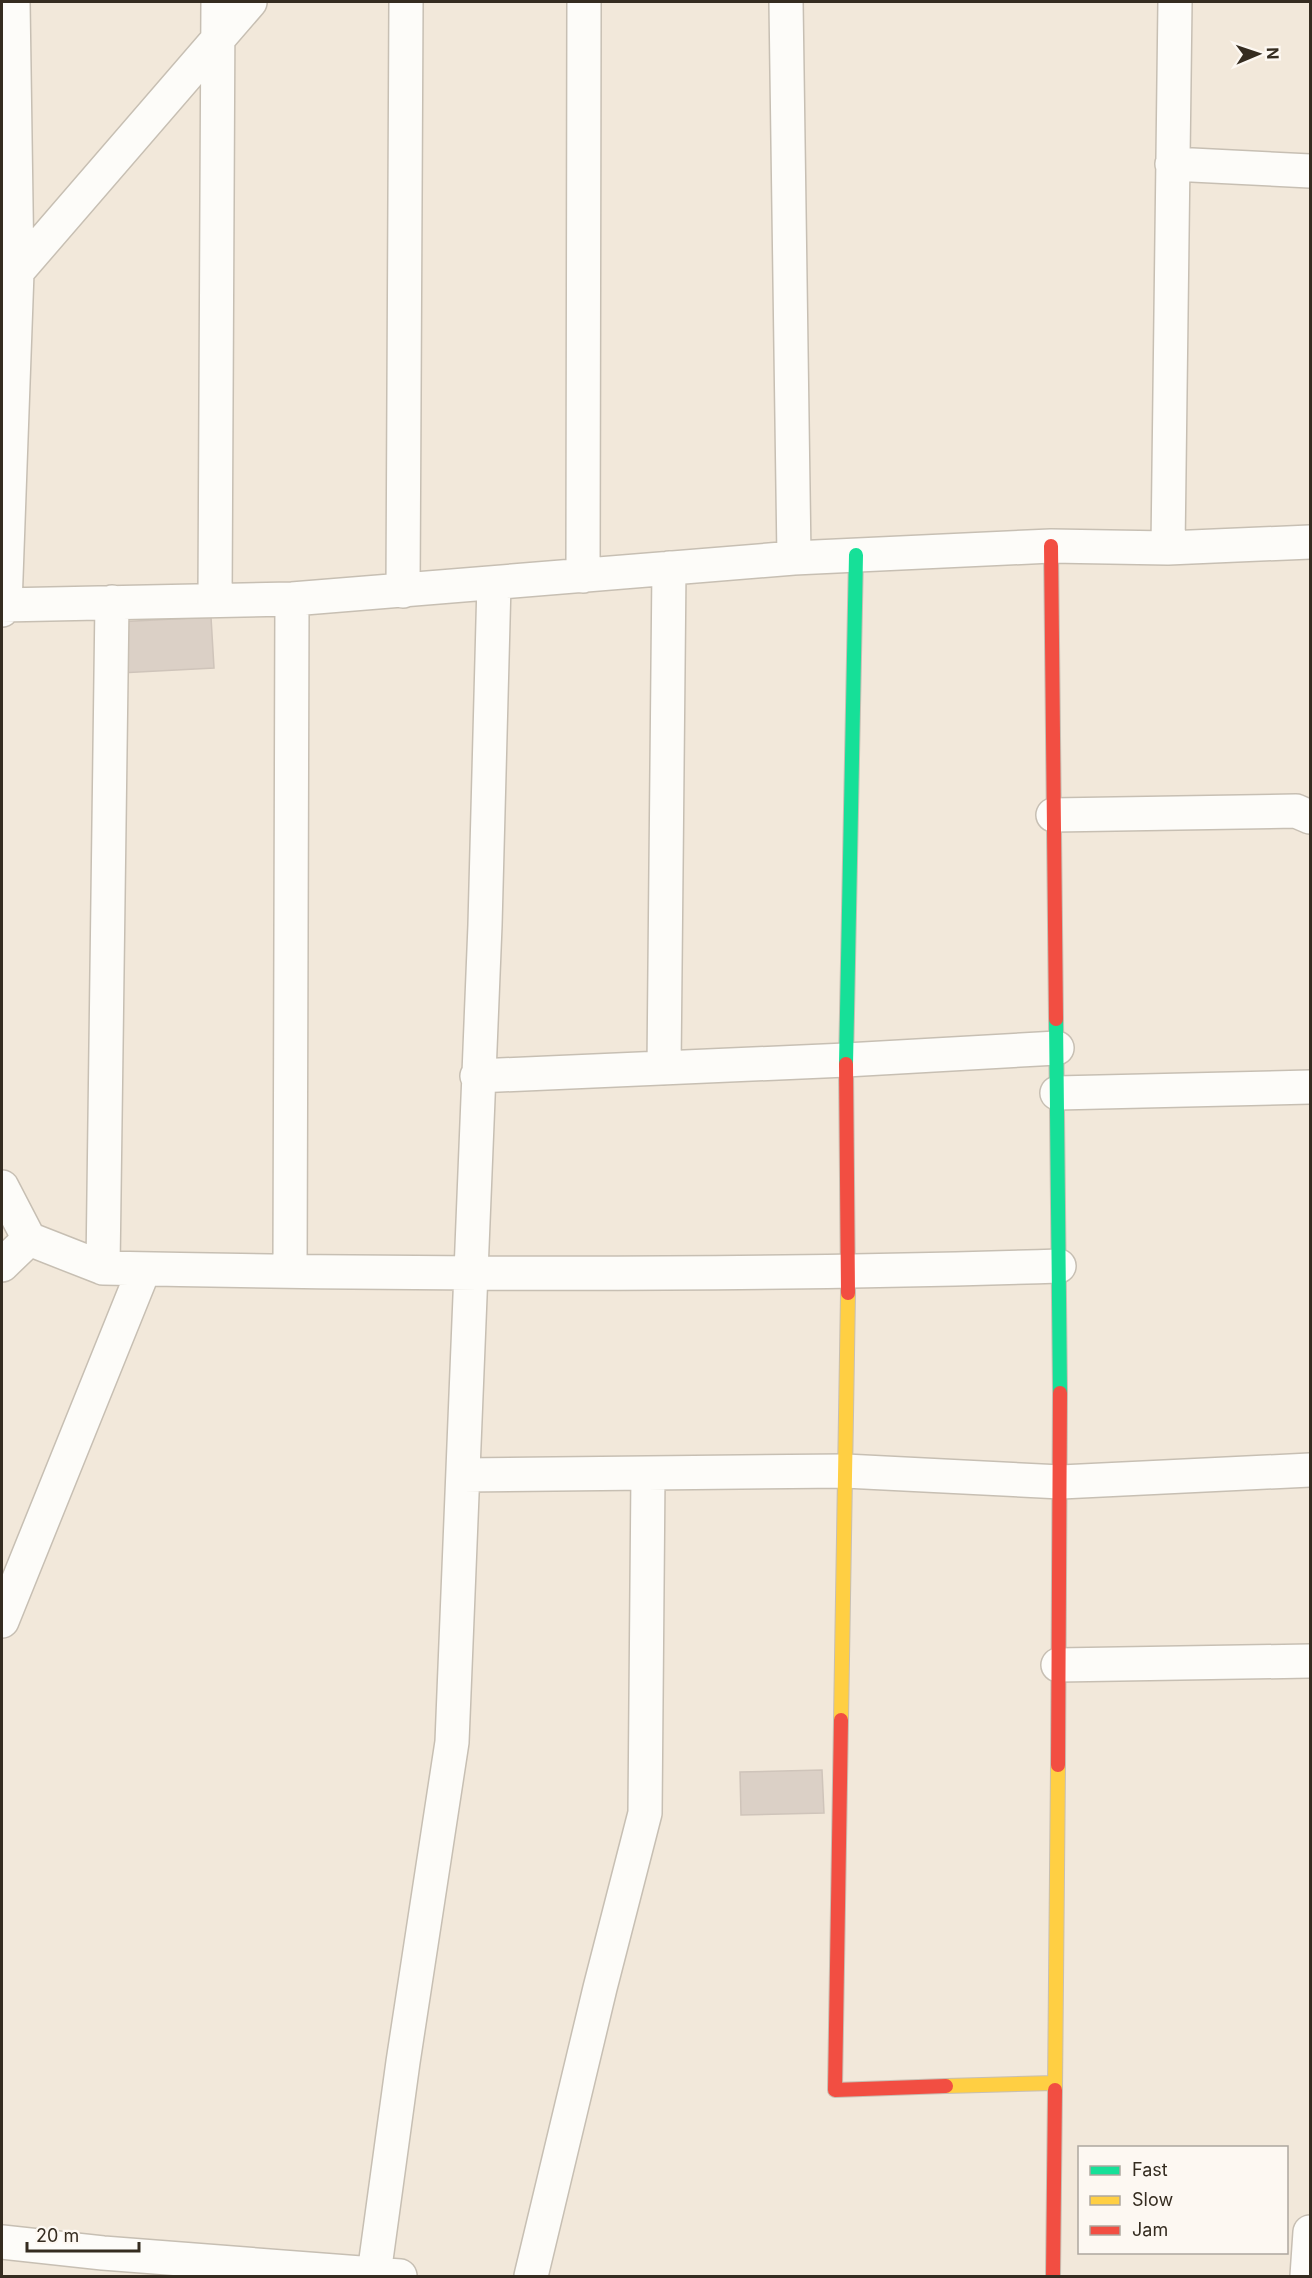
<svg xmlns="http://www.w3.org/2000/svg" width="1312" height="2278" viewBox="0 0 1312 2278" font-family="Inter,sans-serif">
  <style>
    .building { fill: #dbd0c6; stroke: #cfc4ba; stroke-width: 1.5 }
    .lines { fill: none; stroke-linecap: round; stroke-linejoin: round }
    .street-casing { stroke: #c7bfb3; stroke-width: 36 }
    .fast-casing { stroke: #c7bfb3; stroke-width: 16 }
    .slow-casing { stroke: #c7bfb3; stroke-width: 16 }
    .jam-casing { stroke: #c7bfb3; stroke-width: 16 }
    .street { stroke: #fdfcf9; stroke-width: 33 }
    .fast { stroke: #16e098; stroke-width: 14 }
    .slow { stroke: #ffcf43; stroke-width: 14 }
    .jam { stroke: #f24e42; stroke-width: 14 }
  </style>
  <rect width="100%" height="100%" fill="#f2e8da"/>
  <path class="building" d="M211 617 214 668 120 673 117 622Z
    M822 1770 824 1813 741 1815 740 1772Z"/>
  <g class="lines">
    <g class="street-casing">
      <path id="street" d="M786 2 794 558
        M1172 164 1310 171
        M10 280 250 2
        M1168 548 1175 2
        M583 576 584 2
        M403 591 406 2
        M215 600 218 2
        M112 602 103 1268C422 1275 740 1276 1059 1266
        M2 605 292 599 794 558 1051 546 1168 548 1310 542
        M2 610 5 605 17 272 13 2
        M1053 815 1296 811 1310 817
        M664 1068 669 568
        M477 1076 846 1060 1057 1048
        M1057 1093 1310 1087
        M2 1187 29 1239
        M2 1265 29 1239 103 1268
        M290 1271 292 599
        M464 1475 845 1471 1061 1482 1310 1470
        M2 1621 144 1269
        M1058 1665 1310 1661
        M2 2242 103 2253 400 2276
        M374 2274 403 2062 452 1742 485 925 494 583
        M531 2276 600 1988 645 1813 648 1474
        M1307 2276 1310 2232"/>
    </g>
    <g class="fast-casing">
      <path id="fast" d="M1056 1019 1060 1393
        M846 1064 856 555"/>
    </g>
    <g class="slow-casing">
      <path id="slow" d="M841 1720 848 1293
        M946 2086 1054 2083
        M1055 2090 1058 1765"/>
    </g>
    <g class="jam-casing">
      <path id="jam" d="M1051 546 1056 1019
        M846 1064 848 1293
        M841 1720 835 2090 946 2086
        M1058 1765 1060 1393
        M1053 2276 1055 2090"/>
    </g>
    <use href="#street" class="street"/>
    <use href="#fast" class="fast"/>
    <use href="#slow" class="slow"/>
    <use href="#jam" class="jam"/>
  </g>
  <rect width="1312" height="2278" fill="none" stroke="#352c20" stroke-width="6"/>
  <rect x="1078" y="2146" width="210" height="108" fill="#fdf8f2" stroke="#ada69e" stroke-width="1.5"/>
  <rect x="1090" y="2166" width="30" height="9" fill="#16e098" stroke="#ada69e" stroke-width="1.5"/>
  <text x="1132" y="2176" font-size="18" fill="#352c20">Fast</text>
  <rect x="1090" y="2196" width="30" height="9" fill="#ffcf43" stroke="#ada69e" stroke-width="1.5"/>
  <text x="1132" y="2206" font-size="18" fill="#352c20">Slow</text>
  <rect x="1090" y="2226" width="30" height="9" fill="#f24e42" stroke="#ada69e" stroke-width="1.5"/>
  <text x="1132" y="2236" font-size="18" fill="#352c20">Jam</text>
  <g transform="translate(1258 54) rotate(88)" stroke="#fdf8f2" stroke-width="4.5" paint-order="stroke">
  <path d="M0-4.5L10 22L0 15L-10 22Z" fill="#352c20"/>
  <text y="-9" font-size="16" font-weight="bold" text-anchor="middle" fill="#352c20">N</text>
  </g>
  <path d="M27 2242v9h112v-9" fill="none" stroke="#352c20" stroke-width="3"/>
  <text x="36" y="2242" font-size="18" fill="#352c20" stroke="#fdf8f2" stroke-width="4.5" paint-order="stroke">20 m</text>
</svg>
